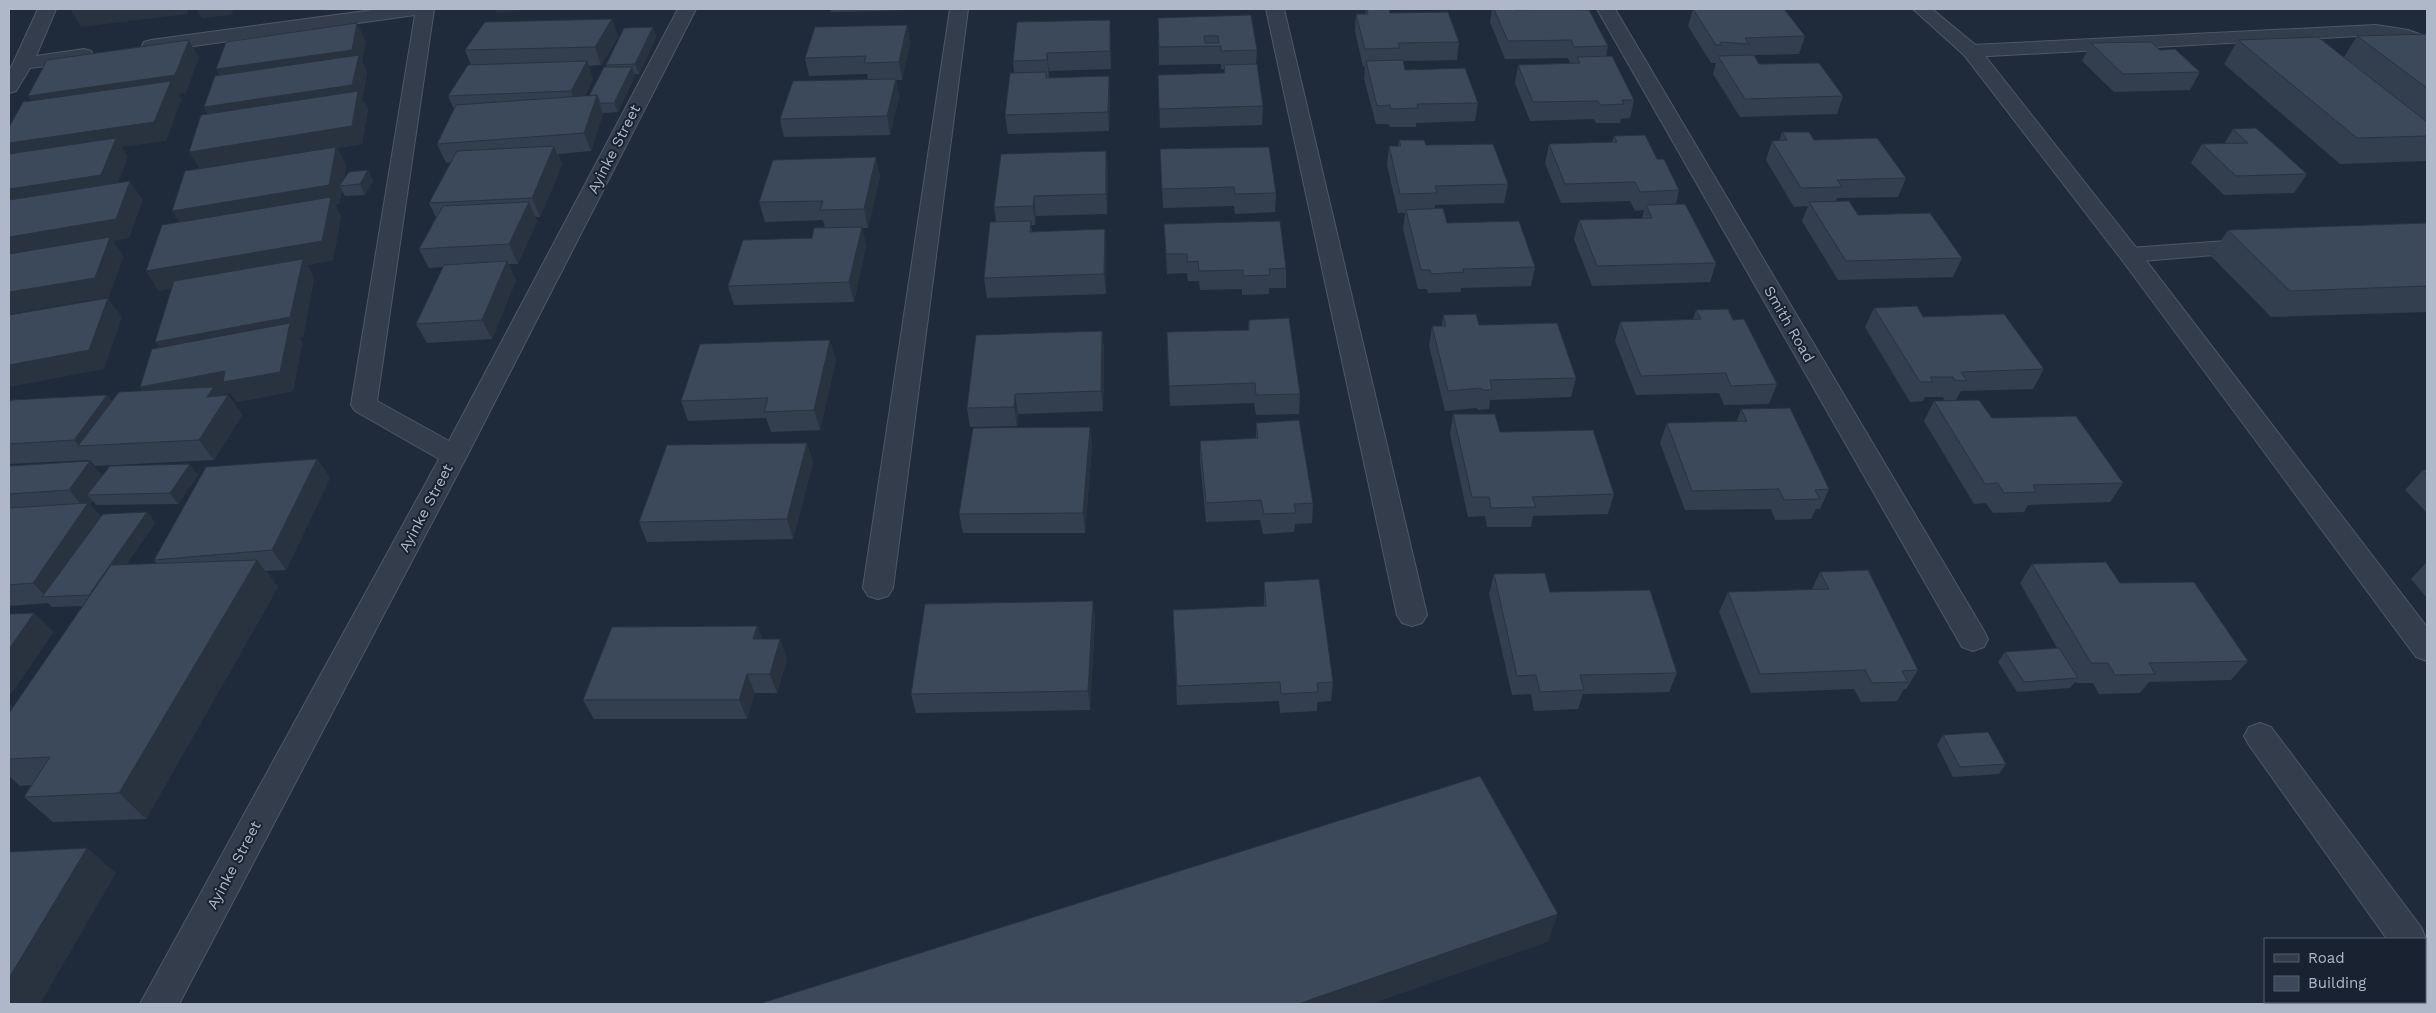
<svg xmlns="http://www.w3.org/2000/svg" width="2436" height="1013" viewBox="0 0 2436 1013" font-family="'Work Sans',sans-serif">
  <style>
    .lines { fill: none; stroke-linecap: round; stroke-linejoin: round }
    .service-casing { stroke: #4e5866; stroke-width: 2 }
    .minor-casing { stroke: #4e5866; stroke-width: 2 }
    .tertiary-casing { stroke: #4e5866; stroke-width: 2 }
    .service { fill: #333d4c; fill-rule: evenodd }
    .minor { fill: #333d4c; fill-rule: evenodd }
    .tertiary { fill: #333d4c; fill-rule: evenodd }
    .wall { fill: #333f4e }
    .shaded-wall { fill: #293340 }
    .building { fill: #3b495b; stroke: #293340; fill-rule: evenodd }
    .labels { text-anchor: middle; stroke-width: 4; stroke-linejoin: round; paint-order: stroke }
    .street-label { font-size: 15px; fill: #aeb8c8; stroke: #192230 }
  </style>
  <rect width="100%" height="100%" fill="#1f2b3b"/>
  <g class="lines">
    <g class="service-casing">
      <path id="service" d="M2254 239 2262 241 2265 246 2262 251 2130 262 2122 260 2119 255 2122 250 2130 248Z
        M2260 723 2271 727 2421 927 2426 939 2425 942V939H2387L2249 745 2244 736 2249 727Z
        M2425 945 2427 946V982H2425Z"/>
    </g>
    <g class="minor-casing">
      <path id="minor" d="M38 9H56L36 56 84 49 91 51 93 55 91 59 84 61 30 68 16 91 9 93V72Z
        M380 9H434L377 401 449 441 678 9H696L467 456 179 1004H140L439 459 355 411 351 405 415 15 151 52 144 50 142 46 144 42 151 40Z
        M950 9H968L893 588 888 596 878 599 868 596 863 588Z
        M1266 9H1284L1427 615 1422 623 1412 626 1402 623 1397 615Z
        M1597 9H1615L1984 631 1988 639 1984 647 1973 651 1962 647Z
        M2376 25 2408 30 2427 37V49L2403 40 2376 35 1971 57 1964 55 1962 51 1964 47 1971 45Z"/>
    </g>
    <g class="tertiary-casing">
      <path id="tertiary" d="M1913 9H1932L1978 47 2138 250 2427 627V661L2416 657 2122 260 1964 55Z"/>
    </g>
    <use href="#service" class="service"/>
    <use href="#minor" class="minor"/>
    <use href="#tertiary" class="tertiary"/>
  </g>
  <path class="wall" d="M830 9H915V10L831 12Z
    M1366 9H1389L1390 13 1459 42 1457 60 1403 61 1405 70 1478 103 1475 121 1416 123V127H1390L1388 124H1376L1364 79 1365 66 1363 67 1355 31 1356 14H1365Z
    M1492 9H1515V10L1608 46 1606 57 1634 100 1630 118 1621 119 1620 123H1596L1594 119 1530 121 1515 83 1518 65 1570 63 1568 58 1505 59 1490 22Z
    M1693 9 1805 36 1799 54 1754 55 1759 64 1843 96 1837 114 1740 117 1713 74 1716 63H1711L1688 26Z
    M1251 15 1257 50 1256 64 1263 106 1262 125 1160 128 1158 75 1224 73V69H1221V64L1159 65 1158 18Z
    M907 25 910 43 902 80H896L899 97 890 135 784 137 780 119 868 80 867 74 809 76 805 58Z
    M653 27 656 37 639 74H634L635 76 618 112 603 113 591 151 558 154 562 165 540 217H535L537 221 518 264H508L516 280 492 339 427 343 416 324 443 267 429 268 419 249 436 217 429 203 452 162 446 163 437 144 454 109 448 96 471 65 465 50 618 37 601 65 588 66 593 79 585 96H589L606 67V65Z
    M2427 34V159L2426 161 2340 164 2224 64 2238 40 2344 57 2357 36Z
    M1111 38V69L1049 71V78L1109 76 1110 95 1109 131 1008 134 1005 115 1014 73 1013 61Z
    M366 41 362 61 367 73 362 99 368 109 362 144 337 148 346 166 344 179 368 170 373 181 365 195 345 196 342 190 339 204 335 205 341 216 333 260 307 265 314 278 303 337H299L302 343 293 391 237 402 230 393 219 395 220 396 228 395 242 415 214 460 95 466 90 460 9 464V403L107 395 112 401 142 390 140 387 159 347 172 288 159 291 146 271 179 222 200 169 208 114 204 107Z
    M2091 43 2160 50 2200 72 2190 90 2114 92 2082 61Z
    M2233 129 2307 174 2294 193 2224 195 2191 163 2202 144H2224Z
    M1782 132 1814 140 1906 178 1898 197 1837 198 1836 201 1858 215 1962 258 1953 277 1838 280 1802 221 1808 206 1794 207 1766 160 1772 141H1779Z
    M1614 136 1657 159 1679 190 1676 204 1716 263 1710 282 1592 286 1574 239 1579 220 1642 218 1644 210 1635 211 1630 201 1561 203 1545 163 1549 144 1612 142Z
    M1399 140 1426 145 1508 184 1504 203 1435 205V209L1447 223 1535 267 1531 286 1461 288V292L1428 293 1427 289H1418L1403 229 1405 213H1398L1387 165 1389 146H1398Z
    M1160 149 1276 193 1275 212 1235 214 1234 206 1163 208Z
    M876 157 880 176 868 228H862L866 246 854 302 734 305 728 286 812 238 825 228 823 220 765 222 759 202Z
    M1108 170 1107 214 1036 216 1035 225H1031L1032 232 1105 229 1106 249V294L987 298 984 278 996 222 994 207Z
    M2427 223V312L2271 317 2211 256 2228 230Z
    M1164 224 1286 268V288H1269V294L1242 295V289L1200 290 1199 281H1188L1187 273 1167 274Z
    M1874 308 1923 317 2044 369 2033 389 1961 391 1956 400H1944L1943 397H1925L1923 401 1910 402 1865 327Z
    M1696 310 1733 320 1777 384 1769 404 1724 405 1719 393 1636 395 1615 341 1620 322 1693 319Z
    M1443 315 1479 325 1576 378 1571 397 1490 400 1489 409 1478 410 1477 408 1445 411 1429 346 1432 326H1442Z
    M1249 320 1300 394 1299 414 1256 415 1254 403 1170 406 1167 332 1248 330Z
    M1102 331 1104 351 1103 411 1018 414 1017 426 970 427 967 408Z
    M836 360 820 430 771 432 766 418 688 421 681 401Z
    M1934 401 1992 418 2123 483 2110 502 2028 505 2024 512 1993 513 1986 503 1974 504 1924 421Z
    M1741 409 1829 489 1820 509H1816L1811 519 1775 520 1771 509 1685 510 1660 443 1667 423 1737 421Z
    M1453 414 1500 432 1614 494 1608 514 1533 516 1531 527H1487L1485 516 1468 517 1450 434Z
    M1256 423 1313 503 1312 523 1295 524 1294 532 1263 534 1260 520 1206 522 1200 461V441L1256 438Z
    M1090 427 1092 446 1085 533H963L959 514Z
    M807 443 813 463 793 539 647 542 639 522Z
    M317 459 330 478 286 570 266 571 278 587 146 819 53 822 24 797 31 785 20 786 9 776V704L12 708 83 606 52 607 48 603 9 606V466L102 475H198L178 504 96 505 93 501 90 505 101 517 147 512 155 523 126 565 157 564 154 560Z
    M2423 470H2427V513L2405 490Z
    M2427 562V598L2411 579Z
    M2032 564 2120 583 2248 661 2231 680 2149 682 2140 693 2099 694 2093 683H2076V681L2070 688 2017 692 1998 662 2005 652 2057 648 2020 583Z
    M1820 572 1918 670 1906 689H1904L1897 701 1861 702 1854 689 1751 693 1719 612 1728 592 1812 589Z
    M1494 574 1550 592 1677 673 1669 692 1583 694 1578 709 1534 711 1531 694 1512 695 1489 594Z
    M1264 582 1333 682 1331 701 1317 702V711L1280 713 1279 701 1177 705 1173 610 1264 606Z
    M1093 601 1095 620 1090 710 916 713 911 694Z
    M757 626 762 639H780L787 659 777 693H755L747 719H594L583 700Z
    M1943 735 2006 764 1999 774 1953 777 1937 745Z"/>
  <path class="shaded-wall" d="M70 9H189L187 14 81 27Z
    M196 9H234L231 15 202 18Z
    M495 9H532L497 13Z
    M612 19 618 37 601 65 595 47Z
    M1110 20 1111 38V69L1110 51Z
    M357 23 366 41 362 61 367 73 362 99 368 109 362 144 337 148 346 166 343 186H339L342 190 339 204 335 205 341 216 333 260 307 265 314 278 303 337H299L302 343 293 391 237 402 230 393 219 395 224 401 228 395 242 415 214 460 199 440 155 407 140 387 225 371 280 372 169 361 155 342 301 266 159 291 146 271 184 230 172 211 201 171 189 152 215 126 204 107 227 88 216 69Z
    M907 25 910 43 902 80 899 62Z
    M653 27 656 37 639 74 635 64Z
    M189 40 199 58 186 93 179 94 182 99 166 141 122 147 128 157 114 194 9 211V143L41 114 28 96Z
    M1047 53 1049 71V78L1047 60Z
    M587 61 593 79 578 110 571 91Z
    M632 67 635 76 618 112 614 103Z
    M1109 76 1110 95 1109 131 1108 112Z
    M896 79 899 97 890 135 887 116Z
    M597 95 603 114 591 151 584 133Z
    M554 146 562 165 540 217 532 198Z
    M1106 151 1108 170 1107 214 1106 194Z
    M876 157 880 176 868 228 864 209Z
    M368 170 373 181 365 195 360 184Z
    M130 181 143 200 129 238 113 241 124 256 109 297 9 314V237Z
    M1034 196 1036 216 1035 225 1033 206Z
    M529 202 537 221 518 264 509 244Z
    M862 227 866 246 854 302 849 282Z
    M1105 229 1106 249V294L1104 274Z
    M507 261 516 280 492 339 482 320Z
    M108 298 122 317 104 369 9 387V365Z
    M1102 331 1104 351 1103 411 1101 391Z
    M830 340 836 360 820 430 814 410Z
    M1015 394 1018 414 1017 426 1014 407Z
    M107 395 123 415 79 446 74 440Z
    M1090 427 1092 446 1085 533 1083 513Z
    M807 443 813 463 793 539 787 519Z
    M317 459 330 478 286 570 272 550Z
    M90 461 106 480 87 495 93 501 90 505 105 522 46 597 33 583 84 508 69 490Z
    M190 464 198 475 178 504 170 493Z
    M147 512 155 523 98 605 89 595Z
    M257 560 278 587 146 819 119 793Z
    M1093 601 1095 620 1090 710 1088 691Z
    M34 613 54 632 9 697V649Z
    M757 626 765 645 753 639Z
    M780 639 787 659 777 693 770 674Z
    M747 674 755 693 747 719 739 700Z
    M9 704 22 717 9 738Z
    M87 848 116 873 40 1004H9V978Z
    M1558 914 1548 942 1371 1004H1298Z"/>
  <path class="building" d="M1367 9H1389L1390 13 1448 12 1459 42 1398 43 1400 48 1365 49 1356 14H1368Z
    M1494 9H1515V10L1556 9 1589 10 1608 46 1574 47 1571 40 1508 41Z
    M1693 9H1784L1805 36 1745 38 1749 44 1720 42 1722 45H1716Z
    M1251 15 1257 50 1221 51V46L1159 47 1158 18ZM1204 36H1218L1219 43H1205Z
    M612 19 595 47 465 50 485 22Z
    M1110 20V51L1047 53V60L1013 61 1017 22Z
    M357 23 352 50 216 69 226 42Z
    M907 25 899 62 864 63 866 56 805 58 815 27Z
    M653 27 635 64 606 65 624 28Z
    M2427 34V88L2357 36Z
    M2318 37 2427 122V136L2357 138 2238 40Z
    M189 40 175 75 28 96 47 60Z
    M2151 42 2160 50 2175 49 2200 72 2123 74 2091 43Z
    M359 55 352 85 204 107 215 76Z
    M1754 55 1759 64 1819 63 1843 96 1745 99 1718 56Z
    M1612 56 1634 100H1622L1624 104 1600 105 1598 101 1533 102 1518 65 1580 63 1577 57Z
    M1403 60 1405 70 1465 68 1478 103 1417 104 1418 108 1391 109 1390 105 1377 106 1366 61Z
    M587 61 571 91 448 96 468 65Z
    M1257 64 1263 106 1159 109 1158 75 1225 73 1224 65Z
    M604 67H632L614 103H600L597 95 589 96Z
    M1046 72V78L1109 76 1108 112 1005 115 1010 73Z
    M896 79 887 116 780 119 793 81Z
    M171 81 154 122 9 143V127L23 102Z
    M358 91 352 126 189 152 201 115Z
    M597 95 584 133 437 144 456 105Z
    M2256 128 2307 174 2236 176 2202 144 2248 143 2233 129Z
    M1782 132H1809L1814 140 1877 138 1906 178 1837 180 1842 187 1801 188 1772 141 1787 140Z
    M1645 135 1657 159H1664L1679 190 1640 192 1635 182 1565 184 1549 144 1617 142 1614 136Z
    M116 138 101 175 9 189V154Z
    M1399 140H1424L1426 145 1493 144 1508 184 1435 186 1437 193 1400 194 1389 146H1401Z
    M554 146 532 198 429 203 457 151Z
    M336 147 329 185 172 211 185 171Z
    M1269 147 1276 193 1235 194 1234 187 1162 189 1160 149Z
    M1106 151V194L1034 196 1033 206 994 207 1001 154Z
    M876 157 864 209 820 210 823 201 759 202 773 160Z
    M368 170 360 184 339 186 349 172Z
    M130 181 116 219 9 237V200Z
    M331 197 322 241 146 271 162 225Z
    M1849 201 1858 215 1930 213 1962 258 1846 261 1809 202Z
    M529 202 509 244 419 249 443 206Z
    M1685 204 1716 263 1597 266 1579 220 1652 218 1646 205Z
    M1443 208 1447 223 1519 221 1535 267 1463 269 1464 272 1431 274 1430 270H1421L1406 210Z
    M1031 221 1030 232 1105 229 1104 274 984 278 990 222Z
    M1280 221 1286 268 1269 269 1270 275 1243 276V270L1199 271 1198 261 1187 262V254H1166L1164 224Z
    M2427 223V286L2290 291 2228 230Z
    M862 227 849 282 728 286 743 240 812 238 814 228Z
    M110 237 95 278 9 292V254Z
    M303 259 290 317 155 342 174 281Z
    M507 261 482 320 416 324 444 265Z
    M108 298 89 350 9 365V315Z
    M1917 306 1923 317 2004 314 2044 369 1961 372 1967 381 1954 380 1953 377H1930L1933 382H1920L1874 308Z
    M1728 309 1733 320 1744 319 1777 384 1731 386 1726 373 1641 376 1620 322 1701 319 1696 310Z
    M1476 314 1479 325 1557 323 1576 378 1490 380 1492 390H1482L1481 388 1448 391 1432 326H1446L1443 315Z
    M1289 318 1300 394 1256 395 1255 383 1169 386 1167 332 1249 330V320Z
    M290 323 280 372 223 382 225 371 140 387 152 349Z
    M1102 331 1101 391 1015 394 1014 407 967 408 976 335Z
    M830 340 814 410 764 412 768 398 681 401 700 344Z
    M214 387 207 397 228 395 199 440 78 446 119 392Z
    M107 395 74 440 9 444V403L11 400Z
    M1979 400 1992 418 2076 416 2123 483 2033 485 2036 492 2004 493 1998 483 1985 484 1934 401Z
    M1790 408 1829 489 1815 490 1820 499 1784 500 1779 489 1692 491 1667 423 1747 421 1741 409Z
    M1453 414H1495L1500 432 1593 430 1614 494 1532 497 1536 507 1491 508 1489 497H1472Z
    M1299 420 1313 503 1294 504 1296 513 1264 514 1261 500 1206 503 1200 441 1258 438 1256 423Z
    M1090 427 1083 513 959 514 973 428Z
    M807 443 787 519 639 522 667 445Z
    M317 459 272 550 154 560 206 467Z
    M90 461 69 490 9 494V466Z
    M190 464 170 493 87 495 110 466Z
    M2423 470H2427V475Z
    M88 503 33 583 9 585V508Z
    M147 512 89 595 42 597 103 514Z
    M257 560 119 793 24 797 50 757 9 759V713L111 565Z
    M2106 562 2120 583 2194 582 2248 661 2149 663 2155 674 2115 675 2108 663H2091L2032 564Z
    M1868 570 1918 670 1902 671 1908 682 1872 683 1865 670 1760 674 1728 592 1829 589 1820 572Z
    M1545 573 1550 592 1650 590 1677 673 1580 675 1584 690 1540 692 1536 675 1517 676 1494 574Z
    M1319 579 1333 682 1317 683 1318 692 1281 694 1280 682 1177 686 1173 610 1266 606 1264 582Z
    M1093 601 1088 691 911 694 925 604Z
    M34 613 9 649V614Z
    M757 626 753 639H780L770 674H747L739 700H583L612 627Z
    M2059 648 2078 678 2024 682 2005 652Z
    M1988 732 2006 764 1960 767 1943 735Z
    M1480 776 1558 914 1298 1004H759Z
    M87 848 9 978V852Z"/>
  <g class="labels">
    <g class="street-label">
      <text transform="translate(614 149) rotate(-63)" y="5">Ayinke Street</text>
      <text transform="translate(1789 324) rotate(60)" y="5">Smith Road</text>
      <text transform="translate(426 508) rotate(-62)" y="5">Ayinke Street</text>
      <text transform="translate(234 865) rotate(-62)" y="5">Ayinke Street</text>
    </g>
  </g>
  <rect width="2436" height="1013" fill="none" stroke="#aeb8c8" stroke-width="20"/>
  <rect x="2264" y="938" width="162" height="65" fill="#192230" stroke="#555e6d"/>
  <rect x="2274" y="954" width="25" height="8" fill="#333d4c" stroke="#555e6d"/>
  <text x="2308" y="963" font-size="15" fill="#aeb8c8">Road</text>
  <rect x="2274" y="976" width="25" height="15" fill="#3b495b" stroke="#555e6d"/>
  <text x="2308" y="988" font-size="15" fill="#aeb8c8">Building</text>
</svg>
